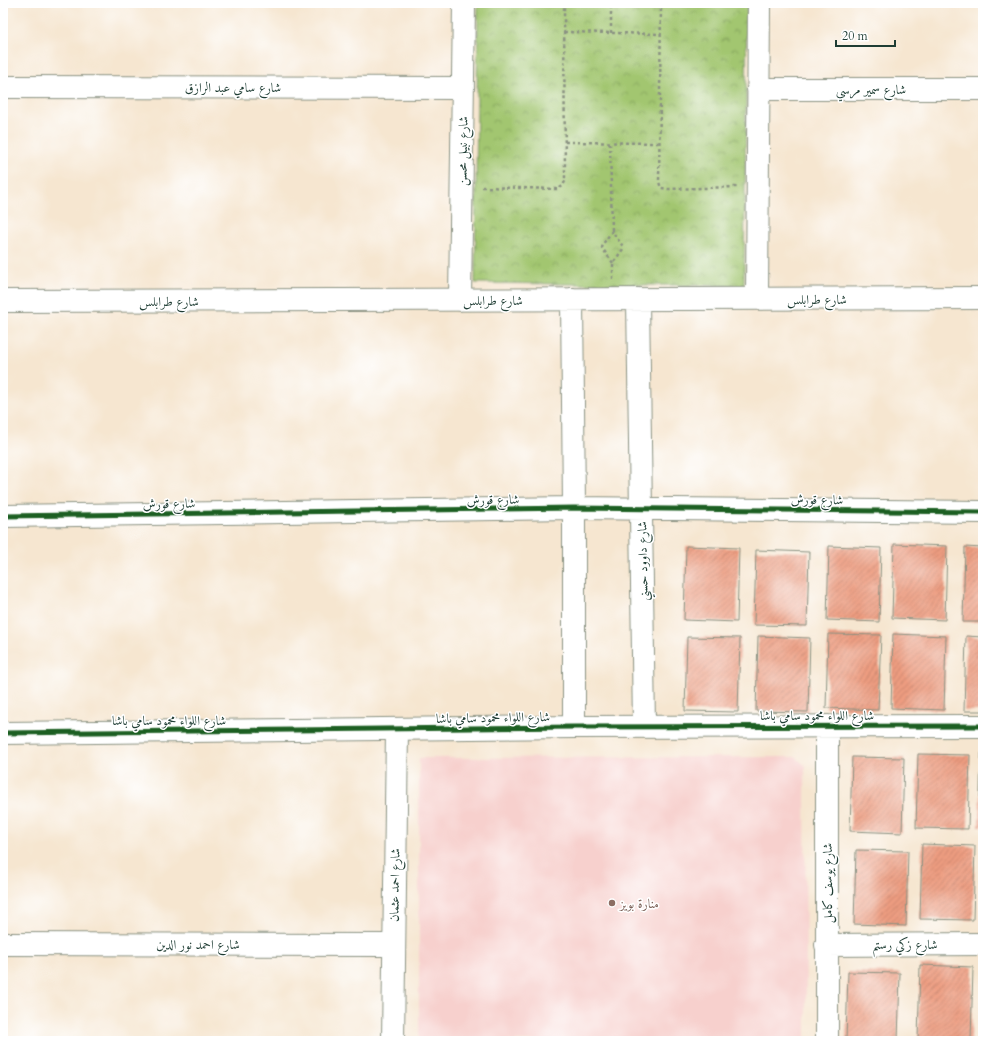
<svg xmlns="http://www.w3.org/2000/svg" width="986" height="1044" viewBox="0 0 986 1044" font-family="Cardo,Amiri,serif">
  <style>
    .built { fill: #f7d0cd }
    .park { fill: url(#park-crowns); stroke: #608252 }
    .building { fill: url(#building-hatch) }
    .lines { fill: none; stroke-linecap: round; stroke-linejoin: round }
    .street-casing { stroke: #8a9282; stroke-width: 24 }
    .path { stroke: #8a9282; stroke-width: 2.5; stroke-dasharray: 3 3; stroke-linecap: butt }
    .street { stroke: #fff; stroke-width: 22 }
    .cycleway-casing { stroke: #fff; stroke-width: 8 }
    .cycleway { stroke: #1b5e20; stroke-width: 5 }
    .education-dot { fill: #8d6e63; stroke: #fff; stroke-width: 1.5 }
    .labels { text-anchor: middle; stroke-width: 3; stroke-linejoin: round; paint-order: stroke }
    .street-label { font-size: 13px; fill: #1f3d34; stroke: #fff }
    .education-label { font-size: 13px; fill: #785e54; stroke: #fff; text-anchor: start }
  </style>
  <defs>
    <pattern id="park-crowns" width="20" height="18" patternUnits="userSpaceOnUse"><rect width="20" height="18" fill="#a2c670"/><path d="M2 6a3 3 0 1 1 6 0M12 15a3 3 0 1 1 6 0" fill="none" stroke="#83a25d"/></pattern>
    <pattern id="building-hatch" width="6" height="6" patternUnits="userSpaceOnUse"><rect width="6" height="6" fill="#ed9c80"/><path d="M-1 1l2-2M0 6l6-6M5 7l2-2" fill="none" stroke="#bf806a"/></pattern>
  </defs>
  <rect width="100%" height="100%" fill="#fff"/>
  <filter id="ink" filterUnits="userSpaceOnUse"><feTurbulence type="fractalNoise" baseFrequency=".025" numOctaves="2"/><feDisplacementMap in="SourceGraphic" scale="8" xChannelSelector="R" yChannelSelector="G"/><feConvolveMatrix kernelMatrix="1 2 1 2 8 2 1 2 1" color-interpolation-filters="sRGB"/></filter>
  <filter id="wash" filterUnits="userSpaceOnUse"><feTurbulence type="fractalNoise" baseFrequency=".012" numOctaves="4" result="noise"/><feDisplacementMap in="SourceGraphic" scale="16" xChannelSelector="R" yChannelSelector="G"/><feGaussianBlur stdDeviation="0.9" result="paint"/><feColorMatrix in="noise" values="0 0 0 0 0 0 0 0 0 0 0 0 0 0 0 0 0 1.4 0 .05"/><feComposite in="paint" operator="in"/></filter>
  <g filter="url(#wash)">
    <rect width="100%" height="100%" fill="#f6e6d0"/>
    <path class="built" d="M795 757 805 765 806 1041H419V758Z"/>
    <path class="park" d="M478 3H747L744 286 475 283Z"/>
    <g id="blocks">
      <path class="building" d="M894 544 947 546 945 620 892 618Z
        M686 546 739 548 737 622 684 620Z
        M829 546 881 548 879 622 827 620Z
        M965 547 983 548V622H963Z
        M756 550 809 552 807 626 754 625Z
        M828 634 881 635 878 710 826 708Z
        M893 634 946 636 944 710 891 708Z
        M758 636 810 638 808 712 756 711Z
        M966 636 983 637V711H964Z
        M687 637 740 638 738 712 685 711Z
        M981 753H983V827H979Z
        M918 754 970 755 968 829 916 828Z
        M852 757 904 758 902 833 850 831Z
        M922 844 975 846 973 920 920 919Z
        M856 850 908 851 906 926 854 924Z
        M920 965 973 967 971 1041 918 1040Z
        M848 972 900 973 898 1041H846Z"/>
    </g>
  </g>
  <g filter="url(#ink)">
    <use href="#blocks" fill-opacity="0" stroke="#8a9282" stroke-width="1"/>
    <g class="lines">
      <g class="street-casing">
        <path id="street" d="M3 87 463 88
          M758 89H983
          M572 299 574 508V727
          M638 299 644 727
          M757 299 759 3
          M460 300 464 3
          M3 301 983 298
          M3 516 574 508 983 512
          M3 733 574 727 983 726
          M3 944 393 945
          M826 945 983 944
          M393 1041 397 730
          M827 1041V726"/>
      </g>
      <path class="path" d="M661 3 659 182 661 188 668 189 737 187
        M564 32 661 34
        M611 33V3
        M565 142 660 143
        M610 143 612 231
        M482 187 558 189 563 186 565 181 564 3
        M613 279V263L623 249 622 245 612 231 603 244 602 248 613 263"/>
      <use href="#street" class="street"/>
      <g class="cycleway-casing">
        <path id="cycleway" d="M3 516 574 508 983 512
          M3 733 574 727 983 726"/>
      </g>
      <use href="#cycleway" class="cycleway"/>
    </g>
  </g>
  <circle class="education-dot" cx="612" cy="903" r="4"/>
  <g class="labels">
    <g class="street-label">
      <text x="233" y="92">شارع سامي عبد الرازق</text>
      <text x="871" y="94">شارع سمير مرسي</text>
      <text transform="translate(462 151) rotate(-89)" y="5">شارع نبيل محسن</text>
      <text x="817" y="304">شارع طرابلس</text>
      <text x="493" y="305">شارع طرابلس</text>
      <text x="169" y="306">شارع طرابلس</text>
      <text transform="translate(493 499) rotate(-1)" y="5">شارع قورش</text>
      <text transform="translate(817 499) rotate(1)" y="5">شارع قورش</text>
      <text transform="translate(169 503) rotate(-1)" y="5">شارع قورش</text>
      <text transform="translate(642 561) rotate(-91)" y="5">شارع داوود حسني</text>
      <text x="817" y="720">شارع اللواء محمود سامي باشا</text>
      <text transform="translate(493 717) rotate(-1)" y="5">شارع اللواء محمود سامي باشا</text>
      <text x="169" y="725">شارع اللواء محمود سامي باشا</text>
      <text transform="translate(827 883) rotate(-90)" y="5">شارع يوسف كامل</text>
      <text transform="translate(394 885) rotate(-89)" y="5">شارع احمد عثمان</text>
      <text x="198" y="949">شارع احمد نور الدين</text>
      <text x="905" y="949">شارع زكي رستم</text>
    </g>
    <g class="education-label">
      <text x="620" y="908">منارة بويز</text>
    </g>
  </g>
  <rect width="986" height="1044" fill="none" stroke="#fff" stroke-width="16"/>
  <path d="M836 40v6h59v-6" fill="none" stroke="#1f3d34" stroke-width="2"/>
  <text x="842" y="40" font-size="12" fill="#1f3d34" stroke="#ffffff" stroke-width="3" paint-order="stroke">20 m</text>
</svg>
